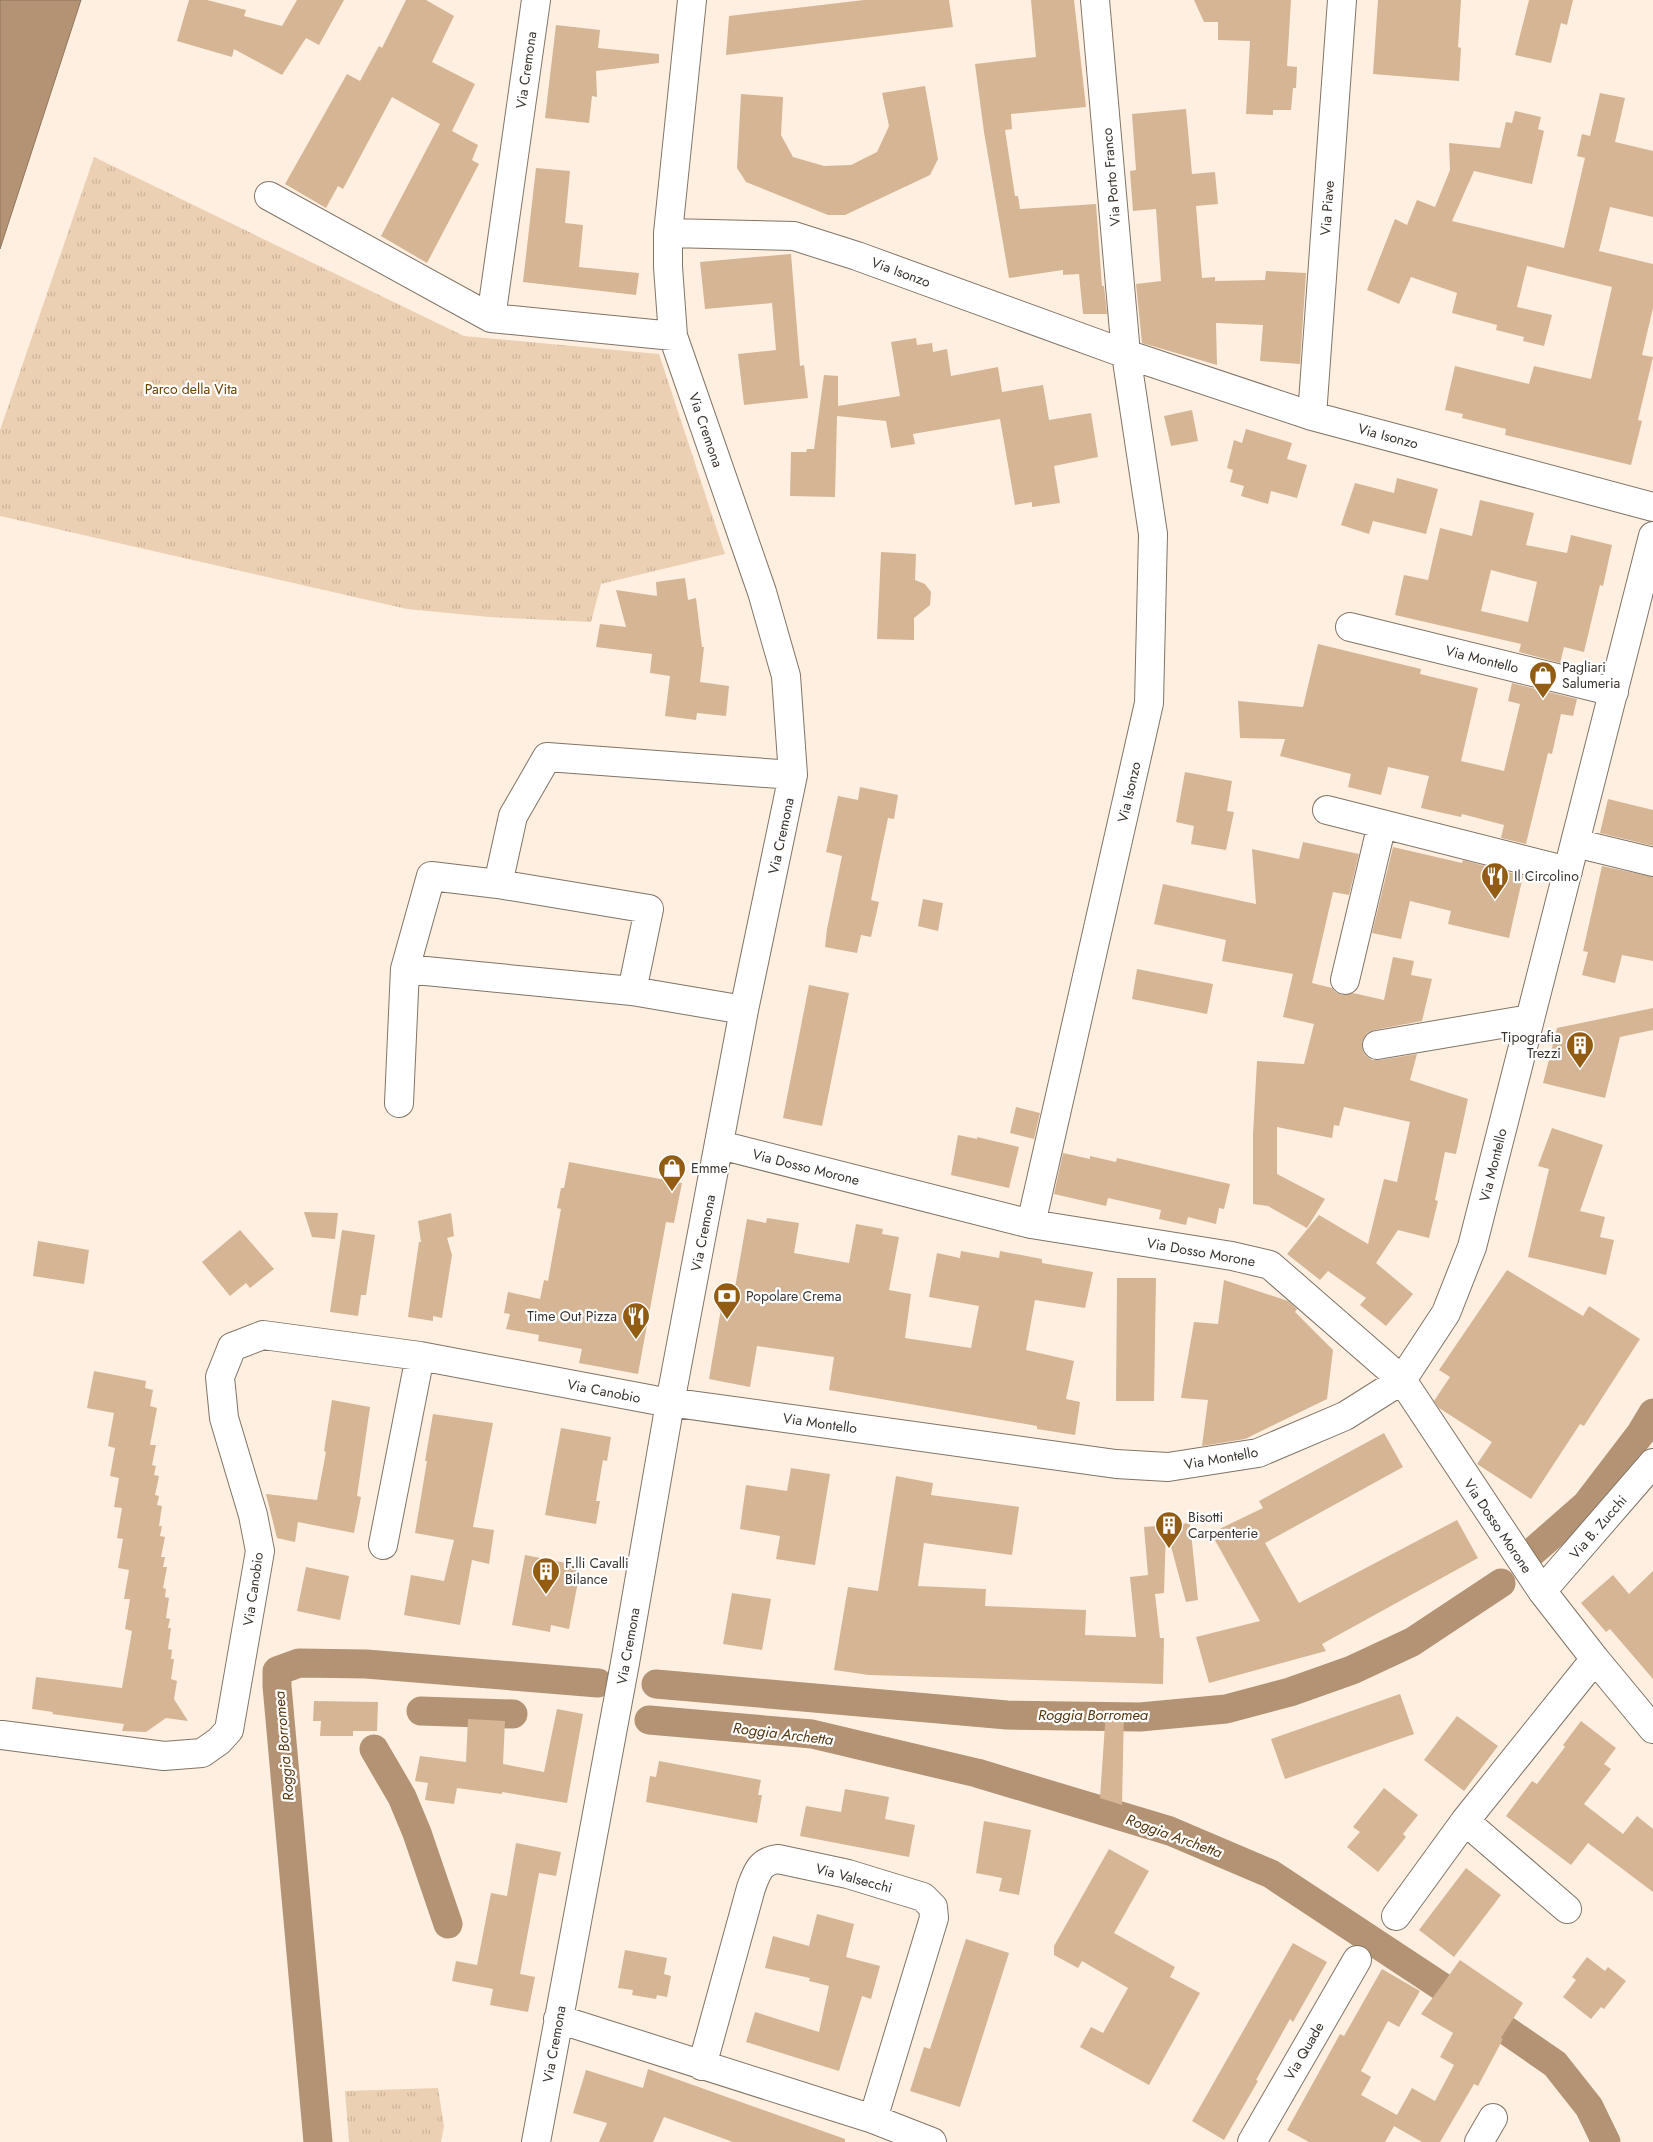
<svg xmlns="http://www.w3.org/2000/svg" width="1653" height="2142" viewBox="0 0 1653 2142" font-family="Jost,sans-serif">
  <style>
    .grass { fill: url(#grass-tufts) }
    .water { fill: #b39373; stroke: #8f765e }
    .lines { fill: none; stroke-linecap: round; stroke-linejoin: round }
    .canal { stroke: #b39373; stroke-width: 29 }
    .building { fill: #d5b594; fill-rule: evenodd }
    .minor-casing { stroke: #817466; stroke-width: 30 }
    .minor { stroke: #fff; stroke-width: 28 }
    .labels { text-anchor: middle; stroke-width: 4.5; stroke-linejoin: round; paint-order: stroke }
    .street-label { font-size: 14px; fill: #3a342e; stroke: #fff }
    .park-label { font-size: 14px; fill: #683e01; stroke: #fff }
    .poi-label { font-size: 14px; fill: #3a342e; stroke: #fff; text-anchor: start }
    .water-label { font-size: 15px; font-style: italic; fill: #57360d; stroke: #fff }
  </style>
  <defs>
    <pattern id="grass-tufts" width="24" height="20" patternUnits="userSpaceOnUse" patternTransform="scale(1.25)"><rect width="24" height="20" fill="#ecd0b3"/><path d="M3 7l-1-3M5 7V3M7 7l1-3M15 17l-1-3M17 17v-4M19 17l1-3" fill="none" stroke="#cbb39a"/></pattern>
  </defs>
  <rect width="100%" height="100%" fill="#ffefe0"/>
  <path class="grass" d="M94 157 464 336 659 354 725 554 601 584 591 622 489 617 407 609 0 516V430Z
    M438 2088 444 2126 441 2142H349L345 2091Z"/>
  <path class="water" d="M0 0H81L0 249Z"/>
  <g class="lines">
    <path class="canal" d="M1530 1554 1586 1505 1641 1433 1653 1413
      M656 1684 1007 1715 1140 1717 1226 1709 1290 1692 1352 1670 1412 1642 1501 1583
      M421 1711 513 1714
      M649 1720 812 1734 977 1773 1170 1831 1271 1874 1468 2004 1555 2064 1589 2107 1606 2142
      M374 1749 402 1797 417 1833 448 1924
      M318 2142 277 1686V1671L299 1663 366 1664 598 1683"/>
  </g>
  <path class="building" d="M189 0H207L246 10 244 16 282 26 297 0H344L319 45 306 38 282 75 234 49 232 57 177 41Z
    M406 0H426L454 16 432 62 475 84 452 131 478 145 472 160 479 164 427 263 381 236 440 124 447 128 392 97 343 189 338 186 326 208 285 184 347 74 360 81 379 46 382 48Z
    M864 0H949L953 27 726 55 729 16Z
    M1031 0H1074L1086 107 1011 114 1012 129 1005 130 1015 196H1018L1020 209 1096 204 1102 286H1104L1107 314H1083L1079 274 1063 275V270L1009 278 984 132 975 64 1036 57Z
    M1194 0H1291L1287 66 1297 67 1296 88H1293L1291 110H1273V115L1246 114 1250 41 1218 40V22H1204Z
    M1378 0H1461L1458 47 1461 48 1459 81 1373 74Z
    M1529 0H1573L1567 25 1561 23 1551 63 1515 55Z
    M556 25 600 30 598 48 659 54V63L596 71 597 97 592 96 589 123 545 118Z
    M925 86 938 159 930 175 845 215H828L746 182 737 168 741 94 783 97 781 135 793 157 824 166 851 165 877 152 889 126 882 93Z
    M1600 93 1625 98 1615 142 1653 151V217L1610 207 1599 251 1653 264V308L1642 355 1653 357 1638 420 1642 421 1631 465 1505 435 1506 429 1462 418 1463 414 1445 410 1455 366 1529 384 1534 366 1591 379 1612 287 1527 266 1517 307 1552 315 1544 346 1523 341 1524 337 1496 330 1497 325 1452 313 1457 293 1411 277 1399 304 1367 290 1395 219 1407 225 1417 200 1435 207 1450 170 1449 143 1500 148 1506 122 1512 123 1515 111 1541 117 1538 129 1544 131 1532 184 1474 171 1452 221 1564 248 1585 158 1577 156 1582 134 1590 136Z
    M1186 109 1192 174 1215 172 1218 204 1196 206 1202 278 1215 277V281L1265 280 1266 271 1306 273 1300 364 1260 361 1263 325 1216 323 1217 365 1142 343 1136 284 1161 281 1156 209 1133 211 1130 171 1136 170 1132 114Z
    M536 168 570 171 565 223 583 225 579 267 639 273 636 295 523 282Z
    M791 254 800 366 804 365 808 398 744 405 738 354 776 350 772 303 705 309 700 262Z
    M916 338 917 345 932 343 933 352 947 349 951 376 998 367 1002 392 1043 385 1049 420 1091 413 1098 457 1054 466 1060 503 1032 507V502L1015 505 1000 419 913 434 915 444 891 448 886 421 837 416 835 497 790 496 791 452H806L807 449H814L824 375 838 376V406L900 396 891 342Z
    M1192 410 1198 441 1171 446 1164 416Z
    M1246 429 1292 443 1287 459 1307 465 1297 498 1271 491 1268 504 1241 496 1244 486 1230 482 1233 470 1227 468 1234 440 1242 443Z
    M1397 478 1438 489 1426 534 1373 521 1369 534 1341 525 1355 483 1394 493Z
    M1480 500 1534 513 1526 545 1567 553 1571 535 1612 545 1603 586 1600 585 1584 652 1564 647 1560 663 1519 652 1521 644 1395 615 1404 575 1428 580 1440 528 1472 536ZM1491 570 1537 582 1528 622 1481 611Z
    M881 552 916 554 915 580 925 584 931 592 930 605 914 618V640L877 639Z
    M685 578 688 600 696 598 702 647H704L700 682 729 686 726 716 697 713 696 720 665 716 670 676 650 673 652 654 596 647 600 624 626 627 616 590 657 596 656 582Z
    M1318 644 1421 669 1420 674 1478 688 1461 761 1504 771 1520 704 1508 701 1512 683 1577 699 1573 716 1561 714 1552 754 1548 753 1526 844 1501 838 1504 825 1462 814 1461 817 1421 808 1429 776 1388 767 1381 795 1348 787 1351 774 1280 756 1285 739 1240 738 1238 701 1303 707Z
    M1185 772 1232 781 1227 811 1234 812 1226 850 1191 844 1194 826 1176 822Z
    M860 787 898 795 894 819 888 818 871 900 879 902 871 937 861 935 857 953 825 947 827 929 842 856 826 852 838 796 858 800Z
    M1608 799 1653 810V846L1600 833Z
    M1303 842 1359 854 1349 895 1333 892 1312 983 1332 988 1335 992 1342 995 1353 993 1384 1000 1393 957 1414 961 1411 975 1432 979 1422 1021 1374 1030 1367 1033 1363 1039 1362 1048 1365 1055 1372 1060H1380L1417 1054 1410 1080 1468 1099 1456 1154 1445 1152 1435 1200 1438 1201 1429 1238 1398 1230 1376 1263 1413 1294 1386 1326 1360 1305 1366 1298 1328 1271 1320 1280 1287 1254 1319 1215 1368 1244 1384 1179 1397 1182 1410 1122 1344 1107 1339 1126 1334 1125 1332 1138 1277 1127V1174L1325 1199 1307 1228 1268 1206 1253 1204V1135L1257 1061 1304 1064 1314 1024 1283 1017 1293 974 1222 961 1226 940 1154 924 1163 884 1256 904 1252 849 1299 859Z
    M1393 847 1462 863 1463 860 1523 876 1509 938 1448 924 1451 911 1410 901 1401 939 1372 933Z
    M1602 866 1653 877V961L1622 955 1615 983 1582 975 1588 952 1583 951Z
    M923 899 943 903 938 931 918 926Z
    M1137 969 1213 984 1207 1014 1132 999Z
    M809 985 849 993 822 1126 783 1118Z
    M1653 1008V1030L1620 1037 1605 1098 1543 1083 1557 1028Z
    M1016 1107 1040 1113 1034 1139 1010 1133Z
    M1552 1128 1603 1145 1580 1211 1605 1217 1600 1237 1614 1240 1606 1275 1528 1257 1549 1169 1538 1166Z
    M958 1135 977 1139V1137L1019 1147 1009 1188 951 1175Z
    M1063 1153 1090 1159V1156L1116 1162 1117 1158 1230 1184 1224 1209 1219 1208 1216 1224 1188 1217 1186 1225 1159 1219 1161 1210 1108 1198 1106 1206 1054 1194Z
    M569 1162 682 1183 674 1223 666 1222 638 1374 579 1363 582 1349 538 1341 539 1335 506 1329 510 1314 504 1313 508 1292 540 1299 544 1280 548 1281 561 1209 557 1208 561 1188H564Z
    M304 1212 338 1213 335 1239 312 1237Z
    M451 1213 454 1236 447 1238 452 1255 442 1318 433 1316V1321L408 1317 419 1242H421L418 1221Z
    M767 1218 799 1223 794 1253 849 1263 856 1224 883 1229 882 1234 899 1237 889 1290 911 1294 905 1338 971 1348 979 1306 929 1297 937 1253 960 1258 961 1251 999 1258 1000 1251 1042 1259V1263L1093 1272 1085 1308 1035 1300 1026 1350 1074 1361 1066 1399 1080 1402 1075 1435 1037 1429V1426L829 1390 834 1357 757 1346 750 1387 709 1379 722 1303 732 1305 747 1219 766 1223Z
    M240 1230 274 1269 250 1288 246 1283 230 1296 202 1262Z
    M342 1230 375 1235 366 1295H361L358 1316 330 1312Z
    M38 1241 89 1250 84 1284 33 1276Z
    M1507 1270 1583 1316 1589 1306 1640 1339 1584 1426 1580 1424 1531 1499 1477 1464 1492 1442 1439 1408 1434 1401 1450 1377 1439 1370Z
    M1117 1278H1156L1154 1401H1116Z
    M1224 1280 1288 1301 1297 1309 1295 1312 1333 1350 1327 1399 1245 1439 1202 1446 1208 1400 1181 1398 1194 1322 1218 1324Z
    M94 1371 146 1381 145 1388 153 1390 150 1406 157 1408 150 1445H156L152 1465 156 1466 154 1475 159 1476 155 1495 159 1496 157 1505 162 1506 159 1526H162L160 1536 165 1537 161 1557H165L163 1567H167L163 1588 166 1589 165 1597 169 1598 166 1618 170 1619 168 1628H171L168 1649 172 1650 171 1659H174L171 1679 177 1681 174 1699 188 1721 166 1718 146 1732 122 1731 124 1724 52 1714 53 1712 32 1709 36 1677 122 1688 132 1631 125 1629 130 1599H124L129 1570 118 1568 123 1539 117 1538 122 1508 114 1507 119 1478 110 1476 115 1448 108 1446 114 1413 87 1408Z
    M332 1400 370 1407 357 1496 361 1497 354 1533 298 1522 295 1542 277 1538 266 1494 317 1500 326 1452 324 1451Z
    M433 1414 493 1423 473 1527 494 1530 489 1564 472 1560 460 1625 404 1615 411 1575 444 1581 454 1540 415 1533 427 1461H425Z
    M561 1428 611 1437 607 1461 603 1460 596 1501H600L596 1524 545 1515Z
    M1384 1433 1403 1467 1265 1543 1299 1603 1457 1520 1478 1558 1322 1644 1326 1651 1209 1683 1196 1637 1260 1621 1211 1533 1263 1508 1259 1501Z
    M791 1468 830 1474 815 1565 776 1559 780 1536 740 1529 746 1485 787 1491Z
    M896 1476 933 1483 931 1495 1019 1507 1012 1555 924 1543 918 1586 986 1589 985 1606 1086 1610 1085 1635 1136 1637 1130 1577 1148 1575 1144 1527 1190 1523 1198 1600 1186 1602 1166 1528 1164 1593 1155 1594 1160 1638H1164L1163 1684 869 1675 834 1670 848 1587 878 1591Z
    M525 1555 581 1566 569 1629 551 1625 550 1632 512 1625Z
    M306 1567 349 1576 340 1620 297 1611Z
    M1653 1571V1679L1610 1629 1606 1632 1581 1603 1613 1575 1629 1594Z
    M732 1593 771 1599 762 1650 723 1644Z
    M1400 1694 1414 1734 1285 1779 1271 1739Z
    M314 1701 378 1702 377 1731H353V1736H320L321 1721H313Z
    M557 1709 583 1714 567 1803 502 1792V1794L457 1788 454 1804 425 1800 428 1783 415 1781 420 1756 466 1762 468 1719 505 1721 503 1764 544 1772Z
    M1106 1710 1124 1711 1122 1805 1100 1798Z
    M1457 1716 1498 1746 1464 1791 1424 1760Z
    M1581 1721 1616 1748 1604 1764 1611 1769 1584 1804 1623 1834 1637 1816 1653 1829V1892L1588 1843 1571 1865 1506 1816 1532 1781 1537 1784 1565 1747 1563 1745Z
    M659 1761 761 1780 758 1795H762L757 1823 646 1802 650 1776 656 1777Z
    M1384 1788 1418 1815 1403 1834 1406 1837 1378 1872 1347 1847 1360 1832 1353 1827Z
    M845 1789 889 1797 885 1819 915 1825 909 1857 800 1836 806 1806 841 1812Z
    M984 1821 1031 1830 1019 1895 999 1891 1002 1878 976 1873Z
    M516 1843 561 1852 556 1876 539 1873 520 1974 535 1977 528 2012 490 2005 493 1989 452 1981 456 1961 477 1965 491 1893 507 1896Z
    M1109 1849 1149 1871 1114 1933 1175 1967 1170 1977 1200 1993 1149 2085 1080 2047 1091 2027 1103 2033 1128 1988 1082 1961 1078 1968 1054 1955V1946Z
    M1466 1868 1501 1895 1454 1957 1419 1930Z
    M817 1914 854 1924 846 1957 880 1966 871 1999 862 1996 839 2071 746 2042 755 2012 819 2032 829 1986 809 1981 810 1978 765 1968 773 1936 809 1946Z
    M966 1939 1009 1953 960 2107 910 2091 924 2047 930 2049Z
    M1293 1943 1327 1962 1293 2022 1290 2019 1256 2080 1258 2081 1224 2140 1192 2121Z
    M625 1950 667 1958 664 1974 671 1976 667 1997 657 1995 656 1999 632 1995 633 1990 618 1988Z
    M1587 1957 1605 1971 1608 1967 1626 1981 1604 2009 1601 2007 1591 2019 1563 1997 1576 1980 1572 1977Z
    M1460 1960 1523 2003 1501 2038 1503 2039 1478 2086 1474 2084 1440 2142H1422L1394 2126 1385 2142H1309L1287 2130 1340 2034 1344 2036 1382 1969 1420 1991 1399 2027 1388 2021 1361 2071 1371 2077 1361 2095 1397 2115 1412 2088 1435 2101 1454 2065 1440 2057 1453 2033 1421 2014Z
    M648 2069 845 2139V2142H733L664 2117 653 2142H599L607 2123 573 2113 586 2070 643 2088Z"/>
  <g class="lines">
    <g class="minor-casing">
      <path id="minor" d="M269 196 491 318 673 336
        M668 233 794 236 857 256 1126 354 1312 416 1653 507
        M491 318 536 0
        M1312 416 1342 0
        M1350 627 1614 692
        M1327 810 1568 871
        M1575 843 1653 862
        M498 884 513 816 547 757 793 775
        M405 969 632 991 744 1010
        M1345 980 1382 824
        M1377 1045 1530 1019
        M399 1103 405 969 431 876 498 884 649 909 632 991
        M720 1145 1031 1224 1232 1256 1270 1265 1402 1380 1542 1591 1595 1659 1653 1729
        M1031 1224 1149 703 1153 534 1126 354 1095 0
        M383 1545 420 1356
        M1542 1591 1653 1463
        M2 1735 164 1756 202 1753 219 1741 229 1730 260 1551 253 1515 224 1418 220 1377 232 1347 263 1335 420 1356 654 1400 1116 1464 1168 1467 1258 1453 1345 1416 1402 1380 1446 1313 1472 1247 1653 536
        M1465 1821 1567 1909
        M1396 1916 1465 1821 1595 1659
        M558 2019 873 2119 932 2142
        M702 2066 751 1888C757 1872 760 1861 778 1859L848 1874 923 1897 933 1907 934 1918 873 2119
        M536 2142 625 1663 670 1403 744 1010 793 775 786 676 762 592 673 336 668 267V233L692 0
        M1252 2142 1357 1960
        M1479 2142 1493 2118"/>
    </g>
    <use href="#minor" class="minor"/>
  </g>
  <defs>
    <g id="shop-pin" transform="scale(1.4375)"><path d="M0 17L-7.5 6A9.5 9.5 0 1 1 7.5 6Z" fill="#935c13" stroke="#fff"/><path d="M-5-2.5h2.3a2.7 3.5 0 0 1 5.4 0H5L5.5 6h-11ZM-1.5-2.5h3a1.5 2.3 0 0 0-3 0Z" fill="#fff"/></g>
    <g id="restaurant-pin" transform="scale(1.4375)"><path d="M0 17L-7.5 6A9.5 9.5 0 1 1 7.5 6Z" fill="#935c13" stroke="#fff"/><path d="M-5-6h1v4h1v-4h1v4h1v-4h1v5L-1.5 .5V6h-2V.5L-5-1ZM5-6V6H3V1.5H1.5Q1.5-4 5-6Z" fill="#fff"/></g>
    <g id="building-pin" transform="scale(1.4375)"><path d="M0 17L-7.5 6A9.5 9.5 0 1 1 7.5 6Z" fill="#935c13" stroke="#fff"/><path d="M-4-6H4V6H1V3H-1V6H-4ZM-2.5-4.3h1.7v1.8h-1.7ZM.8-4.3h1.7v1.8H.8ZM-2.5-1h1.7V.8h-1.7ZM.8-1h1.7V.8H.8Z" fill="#fff"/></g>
    <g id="bank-pin" transform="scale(1.4375)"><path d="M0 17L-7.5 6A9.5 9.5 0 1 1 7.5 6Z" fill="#935c13" stroke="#fff"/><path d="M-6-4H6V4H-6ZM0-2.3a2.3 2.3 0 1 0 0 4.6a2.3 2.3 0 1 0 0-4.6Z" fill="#fff"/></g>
  </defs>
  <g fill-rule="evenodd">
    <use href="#shop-pin" x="1543" y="675"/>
    <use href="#restaurant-pin" x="1495" y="876"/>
    <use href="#building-pin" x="1580" y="1045"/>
    <use href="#shop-pin" x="672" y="1168"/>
    <use href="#bank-pin" x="727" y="1296"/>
    <use href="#restaurant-pin" x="636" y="1316"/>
    <use href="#building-pin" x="1169" y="1525"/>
    <use href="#building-pin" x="546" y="1571"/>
  </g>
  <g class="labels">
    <g class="street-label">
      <text transform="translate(526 70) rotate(-82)" y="5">Via Cremona</text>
      <text transform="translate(1111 177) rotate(-95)" y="5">Via Porto Franco</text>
      <text transform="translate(1327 208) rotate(-86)" y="5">Via Piave</text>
      <text transform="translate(901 272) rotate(20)" y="5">Via Isonzo</text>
      <text transform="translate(706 430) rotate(71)" y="5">Via Cremona</text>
      <text transform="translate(1388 436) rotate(15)" y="5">Via Isonzo</text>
      <text transform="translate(1482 659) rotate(14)" y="5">Via Montello</text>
      <text transform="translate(1129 792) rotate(-77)" y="5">Via Isonzo</text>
      <text transform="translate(781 836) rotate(-78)" y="5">Via Cremona</text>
      <text transform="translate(1493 1165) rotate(-76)" y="5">Via Montello</text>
      <text transform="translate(806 1167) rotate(14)" y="5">Via Dosso Morone</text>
      <text transform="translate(703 1233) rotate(-79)" y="5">Via Cremona</text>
      <text transform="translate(1201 1252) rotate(10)" y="5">Via Dosso Morone</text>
      <text transform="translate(604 1391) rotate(11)" y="5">Via Canobio</text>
      <text transform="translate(820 1423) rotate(8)" y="5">Via Montello</text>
      <text transform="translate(1221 1458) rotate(-10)" y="5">Via Montello</text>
      <text transform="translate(1498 1526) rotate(56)" y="5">Via Dosso Morone</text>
      <text transform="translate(1598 1527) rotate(-49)" y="5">Via B. Zucchi</text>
      <text transform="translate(253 1589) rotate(-82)" y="5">Via Canobio</text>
      <text transform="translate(628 1646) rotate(-80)" y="5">Via Cremona</text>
      <text transform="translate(854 1878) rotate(15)" y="5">Via Valsecchi</text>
      <text transform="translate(554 2044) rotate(-80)" y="5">Via Cremona</text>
      <text transform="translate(1304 2051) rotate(-60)" y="5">Via Quade</text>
    </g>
    <g class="park-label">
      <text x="191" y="394">Parco della Vita</text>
    </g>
    <g class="poi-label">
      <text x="1562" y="672">Pagliari<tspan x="1562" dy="16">Salumeria</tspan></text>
      <text x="1514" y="881">Il Circolino</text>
      <text x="1561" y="1042" text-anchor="end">Tipografia<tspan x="1561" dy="16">Trezzi</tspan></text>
      <text x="691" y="1173">Emme</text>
      <text x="746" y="1301">Popolare Crema</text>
      <text x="617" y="1321" text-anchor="end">Time Out Pizza</text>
      <text x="1188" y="1522">Bisotti<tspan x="1188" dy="16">Carpenterie</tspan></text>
      <text x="565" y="1568">F.lli Cavalli<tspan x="565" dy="16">Bilance</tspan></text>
    </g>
    <g class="water-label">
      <text x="1093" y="1720">Roggia Borromea</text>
      <text transform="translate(783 1734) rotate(7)" y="5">Roggia Archetta</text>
      <text transform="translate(284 1746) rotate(-95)" y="5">Roggia Borromea</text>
      <text transform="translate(1174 1836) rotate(20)" y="5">Roggia Archetta</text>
    </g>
  </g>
</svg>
